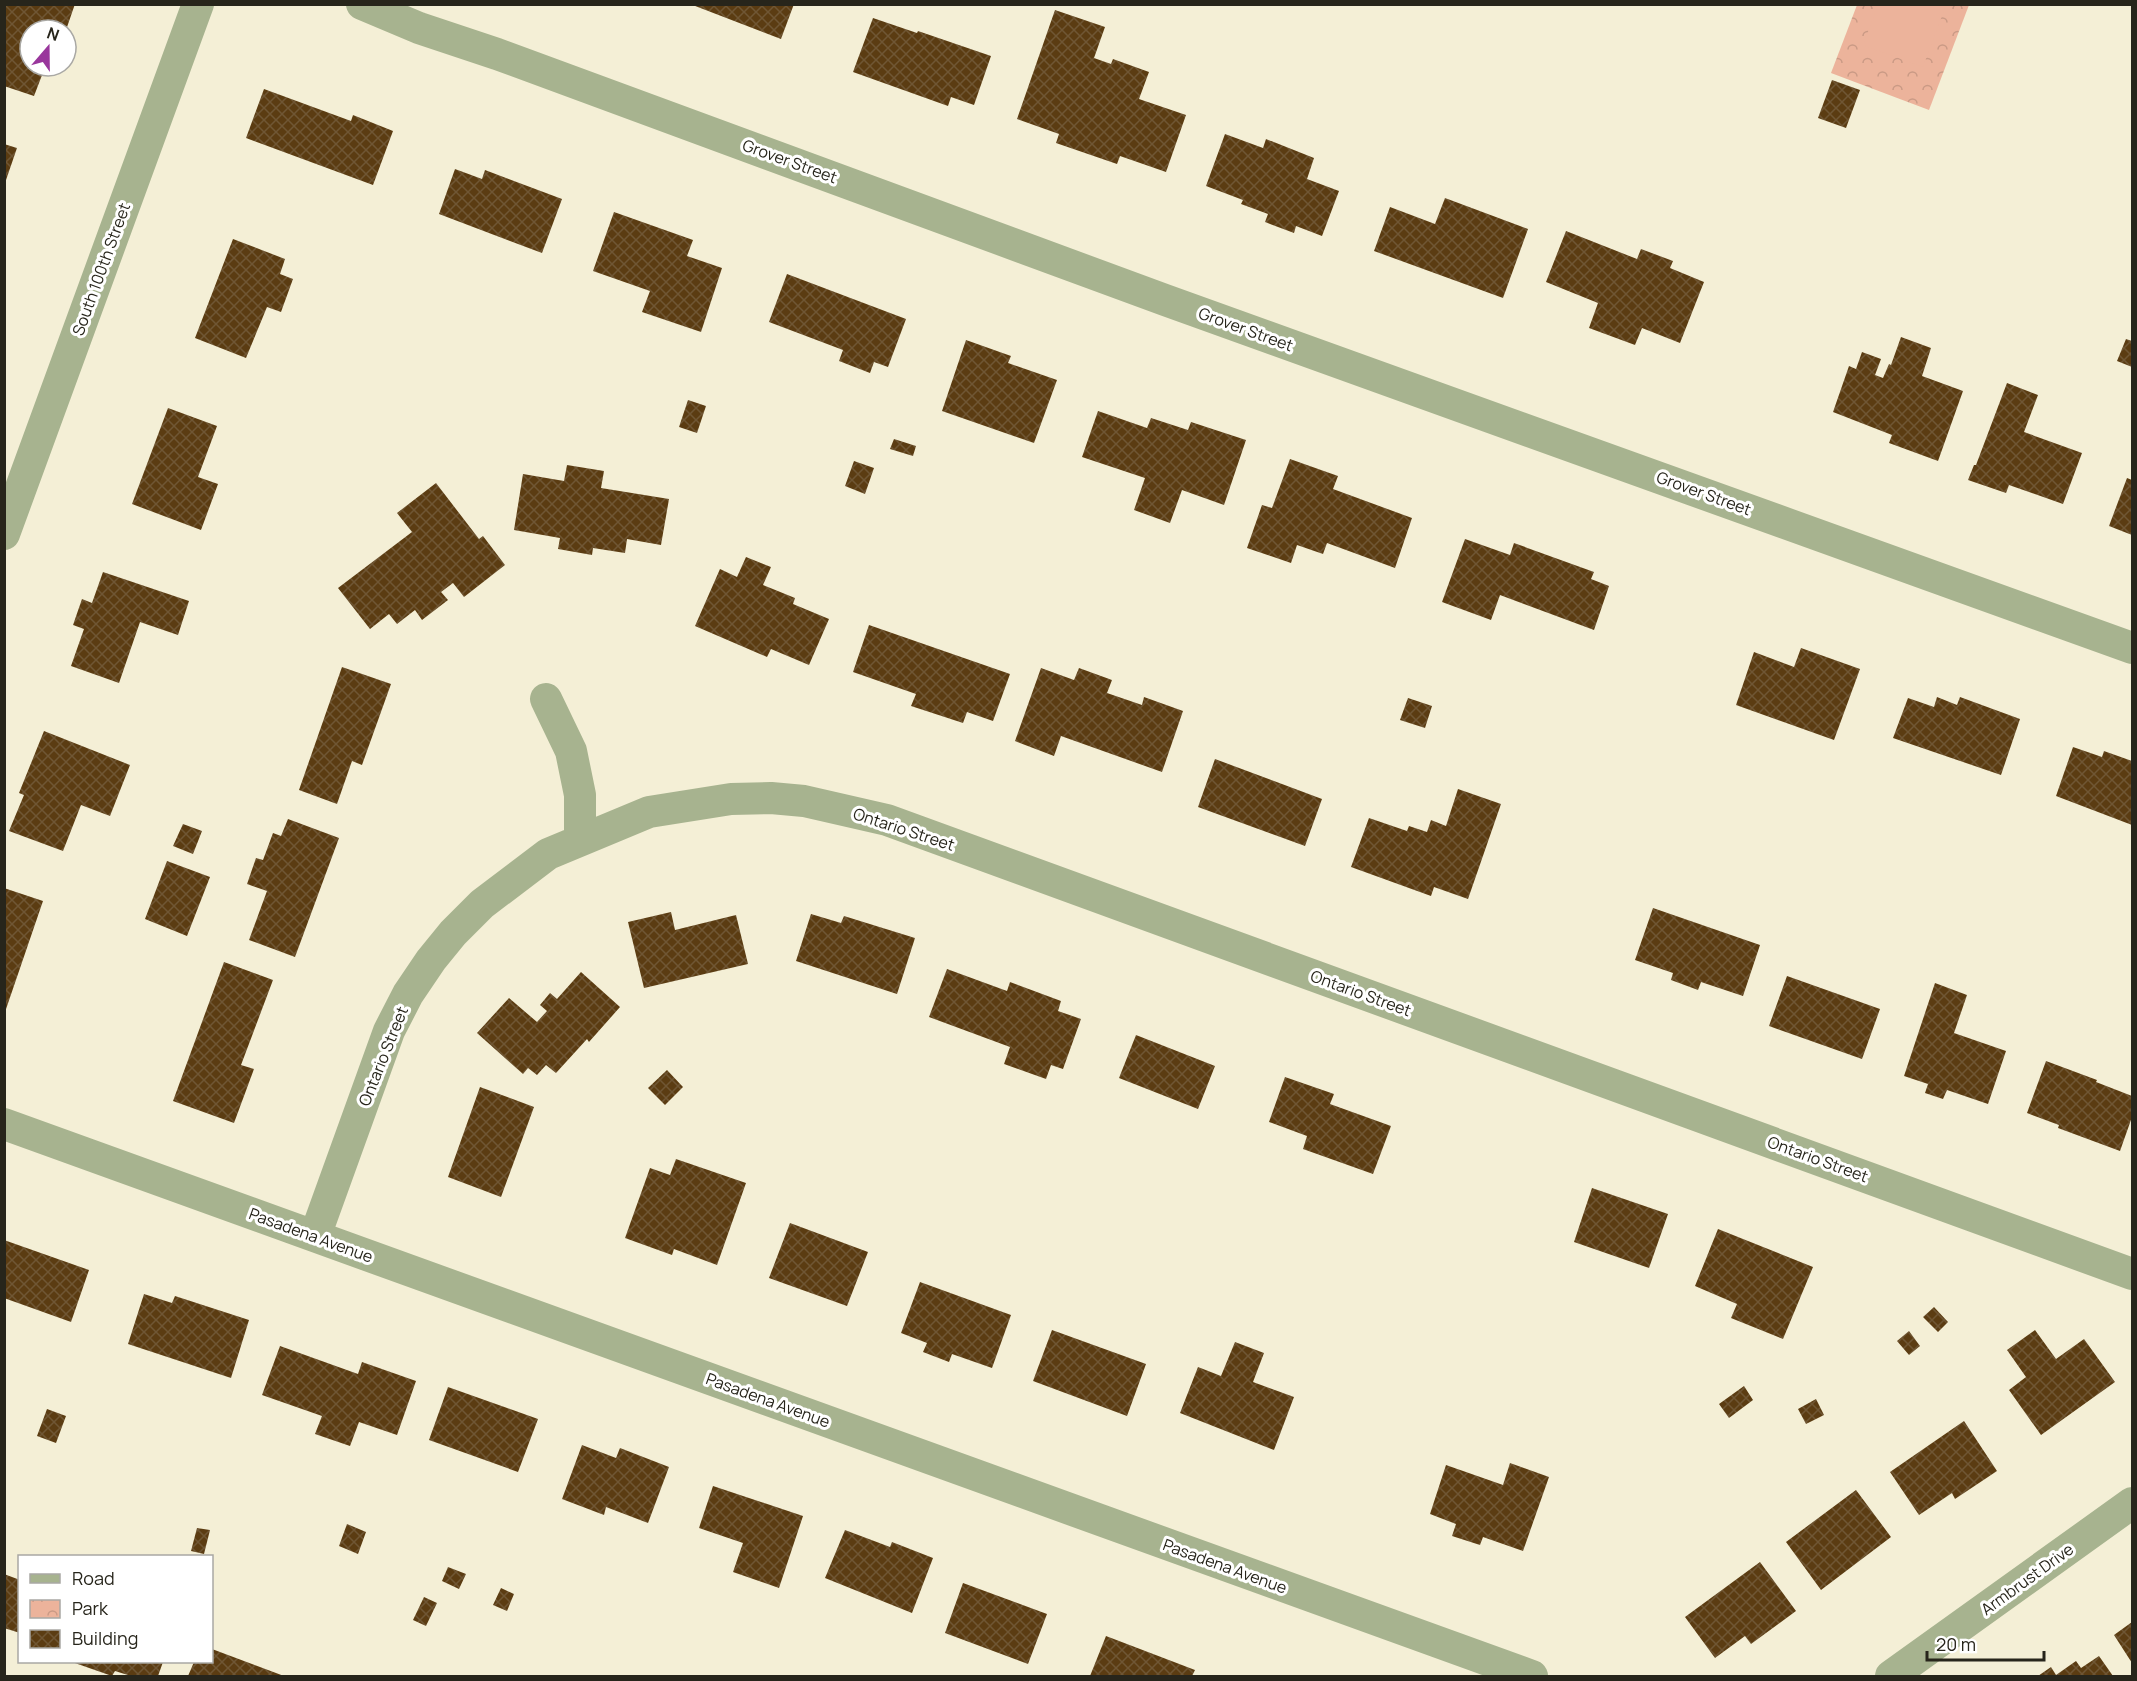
<svg xmlns="http://www.w3.org/2000/svg" width="2137" height="1681" viewBox="0 0 2137 1681" font-family="Manrope,sans-serif">
  <style>
    .park { fill: url(#park-crowns) }
    .garden { fill: #ecb39b }
    .building { fill: url(#building-cross-hatch) }
    .lines { fill: none; stroke-linecap: round; stroke-linejoin: round }
    .minor { stroke: #a7b38f; stroke-width: 32 }
    .labels { text-anchor: middle; stroke-width: 6; stroke-linejoin: round; paint-order: stroke }
    .street-label { font-size: 16px; fill: #27251b; stroke: #fff }
  </style>
  <defs>
    <pattern id="park-crowns" width="20" height="18" patternUnits="userSpaceOnUse" patternTransform="scale(1.5)"><rect width="20" height="18" fill="#ecb39b"/><path d="M2 6a3 3 0 1 1 6 0M12 15a3 3 0 1 1 6 0" fill="none" stroke="#ca9a85"/></pattern>
    <pattern id="building-cross-hatch" width="8" height="8" patternUnits="userSpaceOnUse" patternTransform="scale(1.5)"><rect width="8" height="8" fill="#5b3c12"/><path d="M0 0l8 8M0 8l8-8" fill="none" stroke="#6f5634"/></pattern>
  </defs>
  <rect width="100%" height="100%" fill="#f4efd6"/>
  <path class="park" d="M1857 5H1969L1929 110 1831 73Z"/>
  <path class="garden" d="M1878 5H1946L1923 67 1863 45Z"/>
  <path class="building" d="M6 4H75L66 30H30V66H53L51 72 44 70 34 96 4 86V10Z
    M690 4H794L781 39Z
    M1055 10 1105 27 1094 58 1111 64 1113 59 1149 72 1139 99 1186 115 1166 172 1120 156 1117 164 1056 143 1059 134 1017 119Z
    M873 18 917 33 918 31 991 56 974 105 951 97 948 106 853 72Z
    M1832 80 1860 90 1846 128 1818 118Z
    M264 89 351 121 353 115 393 131 373 185 246 138Z
    M1225 134 1263 148 1266 139 1314 158 1307 179 1339 191 1322 236 1296 226 1294 233 1265 222 1268 214 1241 204 1243 200 1206 186Z
    M4 144 17 148 5 183H4Z
    M455 169 482 179 485 170 562 199 542 253 439 214Z
    M1445 198 1528 229 1503 298 1374 251 1390 207 1435 224Z
    M614 212 693 240 687 256 722 268 701 332 642 312 650 291 593 271Z
    M1566 231 1637 259 1641 249 1673 261 1670 268 1704 282 1680 343 1642 328 1635 345 1589 328 1598 303 1546 282Z
    M233 239 285 259 280 274 293 279 281 312 267 307 246 358 195 338Z
    M787 274 906 319 888 367 874 362 870 373 839 361 843 350 769 322Z
    M1901 337 1931 348 1922 376 1963 391 1938 461 1889 443 1892 435 1833 412 1849 366 1856 369 1862 352 1881 359 1875 375 1883 378 1889 364 1891 365Z
    M2126 339 2132 341V367L2117 361Z
    M966 340 1011 356 1008 363 1057 380 1034 443 942 411Z
    M2007 383 2038 395 2024 432 2082 453 2063 504 2009 485 2006 493 1968 480 1974 465H1976Z
    M688 400 706 406 697 433 679 427Z
    M168 408 217 426 198 477 218 484 201 530 132 504Z
    M1098 411 1147 428 1151 418 1188 430 1191 422 1246 440 1224 505 1182 490 1170 523 1134 510 1145 478 1082 457Z
    M894 439 916 446 913 456 890 449Z
    M1290 459 1338 476 1333 489 1412 518 1395 568 1327 543 1323 554 1297 545 1291 563 1247 548 1262 505 1272 508Z
    M854 461 874 468 865 494 845 486Z
    M567 465 604 471 601 488 669 499 661 545 627 539 625 553 593 548 592 555 558 549 560 538 514 530 523 474 564 481Z
    M2127 478 2132 480V535L2109 526Z
    M436 483 479 539 483 536 505 565 464 597 453 583 441 592 448 600 422 620 415 610 397 624 389 614 370 629 338 588 412 532 397 513Z
    M1465 539 1510 555 1514 543 1594 572 1591 579 1609 586 1594 630 1500 595 1491 620 1442 602Z
    M746 557 771 567 763 585 795 598 793 604 829 619 809 665 771 649 767 657 695 626 720 569 737 577Z
    M103 572 189 601 178 635 140 622 119 683 71 666 84 629 73 625 82 599 92 603Z
    M869 625 1010 674 993 721 967 712 963 723 911 706 916 694 853 672Z
    M1801 648 1860 669 1834 740 1736 705 1754 652 1794 667Z
    M342 667 391 684 362 765 352 761 337 804 299 790Z
    M1041 668 1074 680 1079 668 1112 680 1107 693 1142 705 1144 697 1183 711 1162 772 1061 736 1054 756 1015 741Z
    M1937 697 1957 705 1960 697 2020 719 2001 775 1893 738 1908 698 1934 707Z
    M1408 698 1432 706 1425 728 1400 720Z
    M44 731 130 765 110 816 81 805 63 851 9 831 24 795 19 793Z
    M2073 747 2102 757 2104 751 2132 761V825L2056 796Z
    M1215 759 1322 799 1305 846 1198 807Z
    M1458 789 1501 804 1468 899 1434 887 1431 896 1351 867 1369 818 1407 831 1409 826 1427 832 1431 820 1446 826Z
    M288 819 339 838 295 957 249 940 267 891 247 884 256 858 263 860 273 833 281 836Z
    M183 824 202 831 193 854 173 846Z
    M167 861 210 877 187 936 145 919Z
    M4 888 43 901 5 1012 4 1011Z
    M1653 908 1760 945 1743 996 1701 982 1698 990 1671 980 1673 973 1635 960Z
    M671 912 675 930 736 915 748 964 644 988 628 922Z
    M811 914 841 923 844 916 915 938 897 994 796 961Z
    M224 962 273 980 241 1065 254 1069 234 1123 173 1101Z
    M947 969 1007 991 1010 982 1061 1001 1058 1011 1081 1019 1063 1069 1051 1065 1046 1079 1004 1064 1010 1047 929 1017Z
    M581 972 620 1007 589 1042 587 1039 556 1073 546 1065 537 1075 528 1068 523 1074 477 1033 509 998 537 1022 547 1011 540 1005 550 993 557 999Z
    M1787 976 1880 1009 1862 1059 1769 1026Z
    M1935 983 1967 995 1954 1033 2006 1051 1988 1104 1947 1090 1943 1099 1925 1093 1928 1084 1904 1076Z
    M1136 1035 1215 1066 1198 1109 1119 1078Z
    M2046 1061 2097 1080 2096 1082 2132 1096V1117L2120 1151 2058 1128 2059 1125 2027 1113Z
    M667 1070 683 1087 665 1105 648 1088Z
    M1285 1077 1334 1094 1330 1104 1391 1126 1373 1174 1303 1149 1307 1136 1269 1122Z
    M480 1087 534 1107 501 1197 448 1177Z
    M676 1159 746 1183 717 1265 674 1249 672 1255 625 1238 650 1168 670 1175Z
    M1592 1188 1668 1214 1649 1268 1574 1242Z
    M790 1223 868 1252 847 1306 769 1278Z
    M1718 1229 1813 1267 1783 1339 1731 1318 1737 1304 1695 1286Z
    M4 1240 89 1270 71 1322 4 1298Z
    M920 1282 1011 1315 992 1368 952 1354 949 1362 923 1352 927 1343 901 1333Z
    M144 1294 172 1303 175 1296 249 1320 231 1378 128 1344Z
    M1934 1307 1948 1322 1938 1332 1923 1317Z
    M1052 1330 1146 1364 1127 1416 1033 1381Z
    M2035 1330 2056 1359 2084 1339 2115 1382 2041 1435 2009 1390 2026 1377 2007 1350Z
    M1909 1331 1920 1346 1909 1355 1897 1341Z
    M1235 1342 1264 1353 1253 1382 1294 1397 1274 1450 1180 1413 1198 1367 1221 1376Z
    M280 1346 358 1374 362 1362 416 1381 397 1435 359 1422 350 1446 315 1434 322 1416 262 1395Z
    M1744 1386 1753 1400 1729 1418 1719 1404Z
    M448 1387 538 1419 518 1472 429 1440Z
    M1816 1399 1824 1415 1806 1424 1798 1409Z
    M47 1409 66 1416 56 1443 37 1436Z
    M1964 1421 1997 1471 1955 1499 1952 1493 1919 1515 1890 1472Z
    M582 1445 616 1458 620 1448 669 1467 648 1523 606 1507 604 1515 562 1499Z
    M1510 1463 1549 1477 1523 1551 1483 1537 1480 1545 1452 1536 1456 1524 1430 1514 1446 1465 1503 1485Z
    M713 1486 803 1516 779 1588 733 1572 743 1543 699 1528Z
    M1856 1490 1891 1537 1821 1590 1786 1542Z
    M347 1524 366 1532 358 1554 339 1546Z
    M197 1528 210 1530 204 1554 191 1551Z
    M845 1530 890 1547 892 1542 933 1558 912 1613 825 1578Z
    M1760 1562 1796 1611 1751 1644 1745 1636 1715 1658 1685 1617Z
    M448 1567 466 1574 459 1589 442 1581Z
    M4 1574 20 1580V1633L4 1628Z
    M963 1583 1047 1614 1028 1664 945 1633Z
    M501 1588 514 1594 507 1611 493 1605Z
    M424 1597 437 1603 426 1626 413 1620Z
    M2132 1622V1663L2114 1635Z
    M1106 1636 1195 1670 1192 1676H1090Z
    M212 1649 284 1676H188L194 1662H212Z
    M2099 1656 2113 1676H2038L2051 1667 2056 1675 2076 1661 2081 1668Z
    M72 1662H163L158 1676H131L115 1671 112 1676Z"/>
  <g class="lines">
    <path class="minor" d="M362 4 419 28 497 54 1165 300 2132 648
      M4 534 198 4
      M546 699 571 751 580 795V840
      M4 1124 1532 1676
      M315 1236 389 1031 408 994 431 960 453 933 482 904 548 854 649 812 731 799 771 798 804 801 887 820 2132 1274
      M1891 1676 2132 1503"/>
  </g>
  <g class="labels">
    <g class="street-label">
      <text transform="translate(790 161) rotate(20)" y="6">Grover Street</text>
      <text transform="translate(101 269) rotate(-70)" y="6">South 100th Street</text>
      <text transform="translate(1246 329) rotate(20)" y="6">Grover Street</text>
      <text transform="translate(1704 493) rotate(20)" y="6">Grover Street</text>
      <text transform="translate(904 829) rotate(18)" y="6">Ontario Street</text>
      <text transform="translate(1361 993) rotate(20)" y="6">Ontario Street</text>
      <text transform="translate(383 1056) rotate(-68)" y="6">Ontario Street</text>
      <text transform="translate(1818 1159) rotate(20)" y="6">Ontario Street</text>
      <text transform="translate(311 1235) rotate(20)" y="6">Pasadena Avenue</text>
      <text transform="translate(768 1400) rotate(20)" y="6">Pasadena Avenue</text>
      <text transform="translate(1225 1566) rotate(20)" y="6">Pasadena Avenue</text>
      <text transform="translate(2027 1579) rotate(-36)" y="6">Armbrust Drive</text>
    </g>
  </g>
  <rect width="2137" height="1681" fill="none" stroke="#27251b" stroke-width="12"/>
  <rect x="18" y="1555" width="195" height="108" fill="#ffffff" stroke="#a9a8a4" stroke-width="1.5"/>
  <rect x="30" y="1574" width="30" height="9" fill="#a7b38f" stroke="#a9a8a4" stroke-width="1.5"/>
  <text x="72" y="1585" font-size="18" fill="#27251b">Road</text>
  <rect x="30" y="1600" width="30" height="18" fill="url(#park-crowns)" stroke="#a9a8a4" stroke-width="1.5"/>
  <text x="72" y="1615" font-size="18" fill="#27251b">Park</text>
  <rect x="30" y="1630" width="30" height="18" fill="url(#building-cross-hatch)" stroke="#a9a8a4" stroke-width="1.5"/>
  <text x="72" y="1645" font-size="18" fill="#27251b">Building</text>
  <g transform="translate(48 48) rotate(20)"><circle r="28" fill="#ffffff" stroke="#a9a8a4" stroke-width="1.5"/>
  <path d="M0-4.5L10 22L0 15L-10 22Z" fill="#99369c"/>
  <text y="-9" font-size="16" font-weight="bold" text-anchor="middle" fill="#27251b">N</text>
  </g>
  <path d="M1927 1651v9h117v-9" fill="none" stroke="#27251b" stroke-width="3"/>
  <text x="1936" y="1651" font-size="18" fill="#27251b" stroke="#ffffff" stroke-width="4.5" paint-order="stroke">20 m</text>
</svg>
